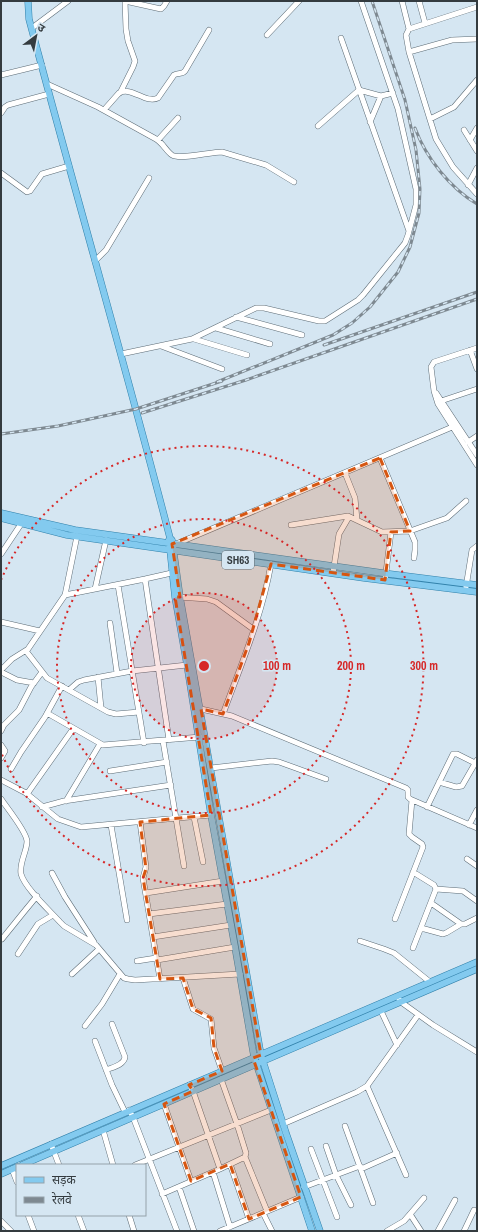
<svg xmlns="http://www.w3.org/2000/svg" width="478" height="1232" viewBox="0 0 478 1232" font-family="'Archivo Narrow','Noto Sans Devanagari',sans-serif">
  <style>
    .lines { fill: none; stroke-linecap: round; stroke-linejoin: round }
    .minor-casing { stroke: #5d6c76; stroke-width: 6 }
    .major-casing { stroke: #3181aa; stroke-width: 7 }
    .minor { stroke: #fff; stroke-width: 5 }
    .major { stroke: #83caef; stroke-width: 6 }
    .rail-casing { stroke: #7e8991; stroke-width: 3 }
    .rail { stroke: #d5e6f2; stroke-width: 1.5; stroke-dasharray: 4.5; stroke-linecap: butt }
    .marked { fill: #d65611; fill-opacity: 0.2; stroke: #d65611; stroke-width: 3; stroke-dasharray: 8 5; stroke-linejoin: round }
    .ring { fill: none; stroke: #d62828; stroke-width: 2; stroke-dasharray: 2 4 }
    .labels { text-anchor: middle; stroke-width: 3; stroke-linejoin: round; paint-order: stroke }
    .shield { fill: #d5e6f2; stroke: #646e75; stroke-width: 1 }
    .shield-label { font-size: 11px; font-weight: bold; fill: #343b3f }
    .centre { fill: #d62828; stroke: #d5e6f2; stroke-width: 2 }
    .ring-label { font-size: 12px; text-anchor: middle; font-weight: bold; fill: #d62828; stroke: #d5e6f2; stroke-width: 3; stroke-linejoin: round; paint-order: stroke }
  </style>
  <rect width="100%" height="100%" fill="#d5e6f2"/>
  <g class="lines">
    <g class="minor-casing">
      <path id="minor" d="M125 1 161 9 164 6 167 1
        M402 1 409 29
        M419 1 425 23
        M477 7 409 29 406 35 409 52 436 139 453 167 477 194
        M32 28 68 1
        M267 35 299 1
        M341 38 409 231
        M409 52 452 40 477 39
        M1 75 42 65
        M47 84 98 107 156 139C163 143 166 151 172 155 180 160 210 152 222 152L266 165 294 182
        M120 93 133 67 135 61 128 41 126 29 125 1
        M104 110 119 93C132 86 145 104 158 98L174 75C178 72 182 75 185 71L209 30
        M1 113 5 107 8 105 49 94
        M430 119 454 107 477 80
        M370 122 381 96
        M318 126 359 90 381 96 393 93
        M464 130 477 151
        M158 140 178 118
        M470 140 477 128
        M1 173 27 192 30 191 42 174 69 166
        M468 185 477 168
        M95 261 106 250 149 178
        M236 317 302 335
        M216 328 270 344
        M194 339 247 355
        M161 346 222 369
        M477 348 434 362 431 367 434 391 438 404 477 465
        M470 350 477 369
        M121 354 192 339 256 308H264L319 321H325L358 300 363 295 405 243 408 235 416 205V189L398 109 361 1
        M436 393 477 455
        M441 401 477 389
        M468 442 477 436
        M380 458 415 542V550L414 558
        M345 473 355 498 357 520
        M291 525 348 516 382 532 410 531 447 518 466 501
        M176 544 457 425
        M1 554 23 521
        M333 573 339 534 349 517
        M145 579 169 740
        M385 580 391 532
        M118 585 144 743
        M466 587 472 550 477 546
        M95 589 106 540
        M65 595 145 579 176 572
        M178 597 207 599 216 602 253 629
        M1 622 40 631
        M110 623 117 673
        M26 651 47 678 108 712 116 714 139 712
        M1 670 12 659 28 649 65 595 77 536
        M1 672 17 680 34 683
        M98 677 101 708
        M69 690 78 682 84 680 132 671 187 665
        M201 709 232 716 406 788 408 790V797L410 799 477 828
        M47 713 103 745 200 737
        M223 714C241 665 262 616 271 564
        M1 731 4 725 19 710 31 687 42 672
        M163 741 184 866
        M1 745 5 751 1 758
        M211 768 272 761 279 762 326 779
        M11 769 21 752 45 717 62 686
        M110 771 167 762
        M1 780 26 793 58 819 81 827 211 815
        M439 782 456 787 462 786 477 760
        M27 794 73 729
        M1 799C7 808 26 831 27 841 27 852 19 862 21 874 25 888 49 910 60 922L64 926 96 945 124 978 128 979 135 980 240 974
        M66 801 100 744
        M42 807 64 801 171 785
        M427 807 453 754H457L475 763
        M194 817 203 862
        M140 822 146 867 143 878 160 979
        M111 825 127 920
        M469 825 477 810
        M467 859 477 866
        M52 873 65 897 94 942
        M436 889 463 891 477 901
        M146 893 223 881
        M431 903 461 924H465L477 918
        M149 914 227 904
        M395 919 423 847 422 844 412 837 409 834 412 800
        M421 928 443 934 446 933 461 924
        M153 937 231 925
        M2 939 23 913 37 896
        M360 941 384 949 394 953 430 982
        M413 948 436 889 434 885 413 872
        M18 954 38 924 53 915
        M157 960 235 947
        M137 961 156 958
        M72 974 99 949
        M183 978 193 1009 211 1019 214 1048 222 1071
        M399 999 401 1002 433 1025 477 1052
        M381 1011 397 1045
        M85 1026 102 1004 120 974
        M95 1041 112 1085 125 1112
        M106 1070C113 1067 124 1065 125 1057L112 1024
        M189 1085 193 1091 220 1169
        M367 1086 406 1175
        M164 1104 191 1181
        M129 1110 133 1117 177 1231
        M283 1124 357 1092 367 1086 418 1015
        M345 1126 373 1203
        M103 1130 113 1165
        M51 1144 59 1165
        M326 1146 336 1175 351 1205
        M311 1149 337 1217
        M245 1157 267 1211
        M230 1164 249 1219
        M135 1165 271 1110
        M12 1169 17 1182
        M361 1169 397 1153
        M213 1172 230 1227
        M179 1187 194 1231
        M304 1187 360 1166
        M162 1194 220 1169 245 1157 246 1153 237 1124 221 1079
        M263 1213 272 1231
        M410 1214 421 1231
        M28 1215 34 1231
        M78 1215 84 1231
        M129 1215 134 1231
        M1 1221 11 1231
        M220 1231 301 1197
        M387 1231 404 1221 424 1198
        M438 1231 455 1200
        M464 1231 474 1210"/>
    </g>
    <g class="major-casing">
      <path id="major" d="M28 1 29 19C75 192 125 364 170 538L172 540 180 597 261 1055 286 1133 320 1231
        M1 513 75 530 390 574 477 585
        M1 518 67 535 364 578 477 592
        M169 540 175 597 187 665 211 815 235 947 254 1057 312 1231
        M22 1165 477 969
        M1 1166 477 962
        M1 1174 17 1167"/>
    </g>
    <use href="#minor" class="minor"/>
    <use href="#major" class="major"/>
    <g class="rail-casing">
      <path id="rail" d="M415 128C426 158 450 188 477 204
        M324 345 477 292
        M217 382 333 335 352 323 370 307 398 272 410 247 419 213 420 189 416 150 405 100 372 1
        M142 413 246 380 477 299
        M1 434 58 426 136 409 222 381"/>
    </g>
    <use href="#rail" class="rail"/>
  </g>
  <path class="marked" d="M380 458 410 531 391 532 385 580 271 564 249 643 223 714 201 709 261 1055 253 1058 301 1197 249 1219 230 1164 191 1181 164 1104 193 1091 189 1085 222 1071 214 1048 211 1018 193 1009 183 978 160 979 143 878 146 869 140 822 211 815 175 597H180L172 544Z"/>
  <circle cx="204" cy="666" r="73" fill="#d62828" fill-opacity=".12"/>
  <g class="ring">
    <circle cx="204" cy="666" r="73"/>
    <circle cx="204" cy="666" r="147"/>
    <path d="M1 580A220 220 0 1 1 1 752"/>
  </g>
  <g class="labels">
    <rect class="shield" x="222" y="551" width="32" height="18" rx="3"/>
    <g class="shield-label">
      <text x="238" y="564">SH63</text>
    </g>
  </g>
  <circle cx="204" cy="666" r="6" class="centre"/>
  <g class="ring-label">
    <text x="277" y="670">100 m</text>
    <text x="351" y="670">200 m</text>
    <text x="424" y="670">300 m</text>
  </g>
  <rect width="478" height="1232" fill="none" stroke="#343b3f" stroke-width="4"/>
  <rect x="16" y="1164" width="130" height="52" fill="#d5e6f2" stroke="#95a2aa"/>
  <rect x="24" y="1177" width="20" height="6" fill="#83caef" stroke="#95a2aa"/>
  <text x="52" y="1184" font-size="12" fill="#343b3f">सड़क</text>
  <rect x="24" y="1197" width="20" height="6" fill="#7e8991" stroke="#95a2aa"/>
  <text x="52" y="1204" font-size="12" fill="#343b3f">रेलवे</text>
  <g transform="translate(36 36) rotate(32)" stroke="#d5e6f2" stroke-width="3" paint-order="stroke">
  <path d="M0-3L7 15L0 10L-7 15Z" fill="#343b3f"/>
  <text y="-6" font-size="11" font-weight="bold" text-anchor="middle" fill="#343b3f">उ</text>
  </g>
</svg>
